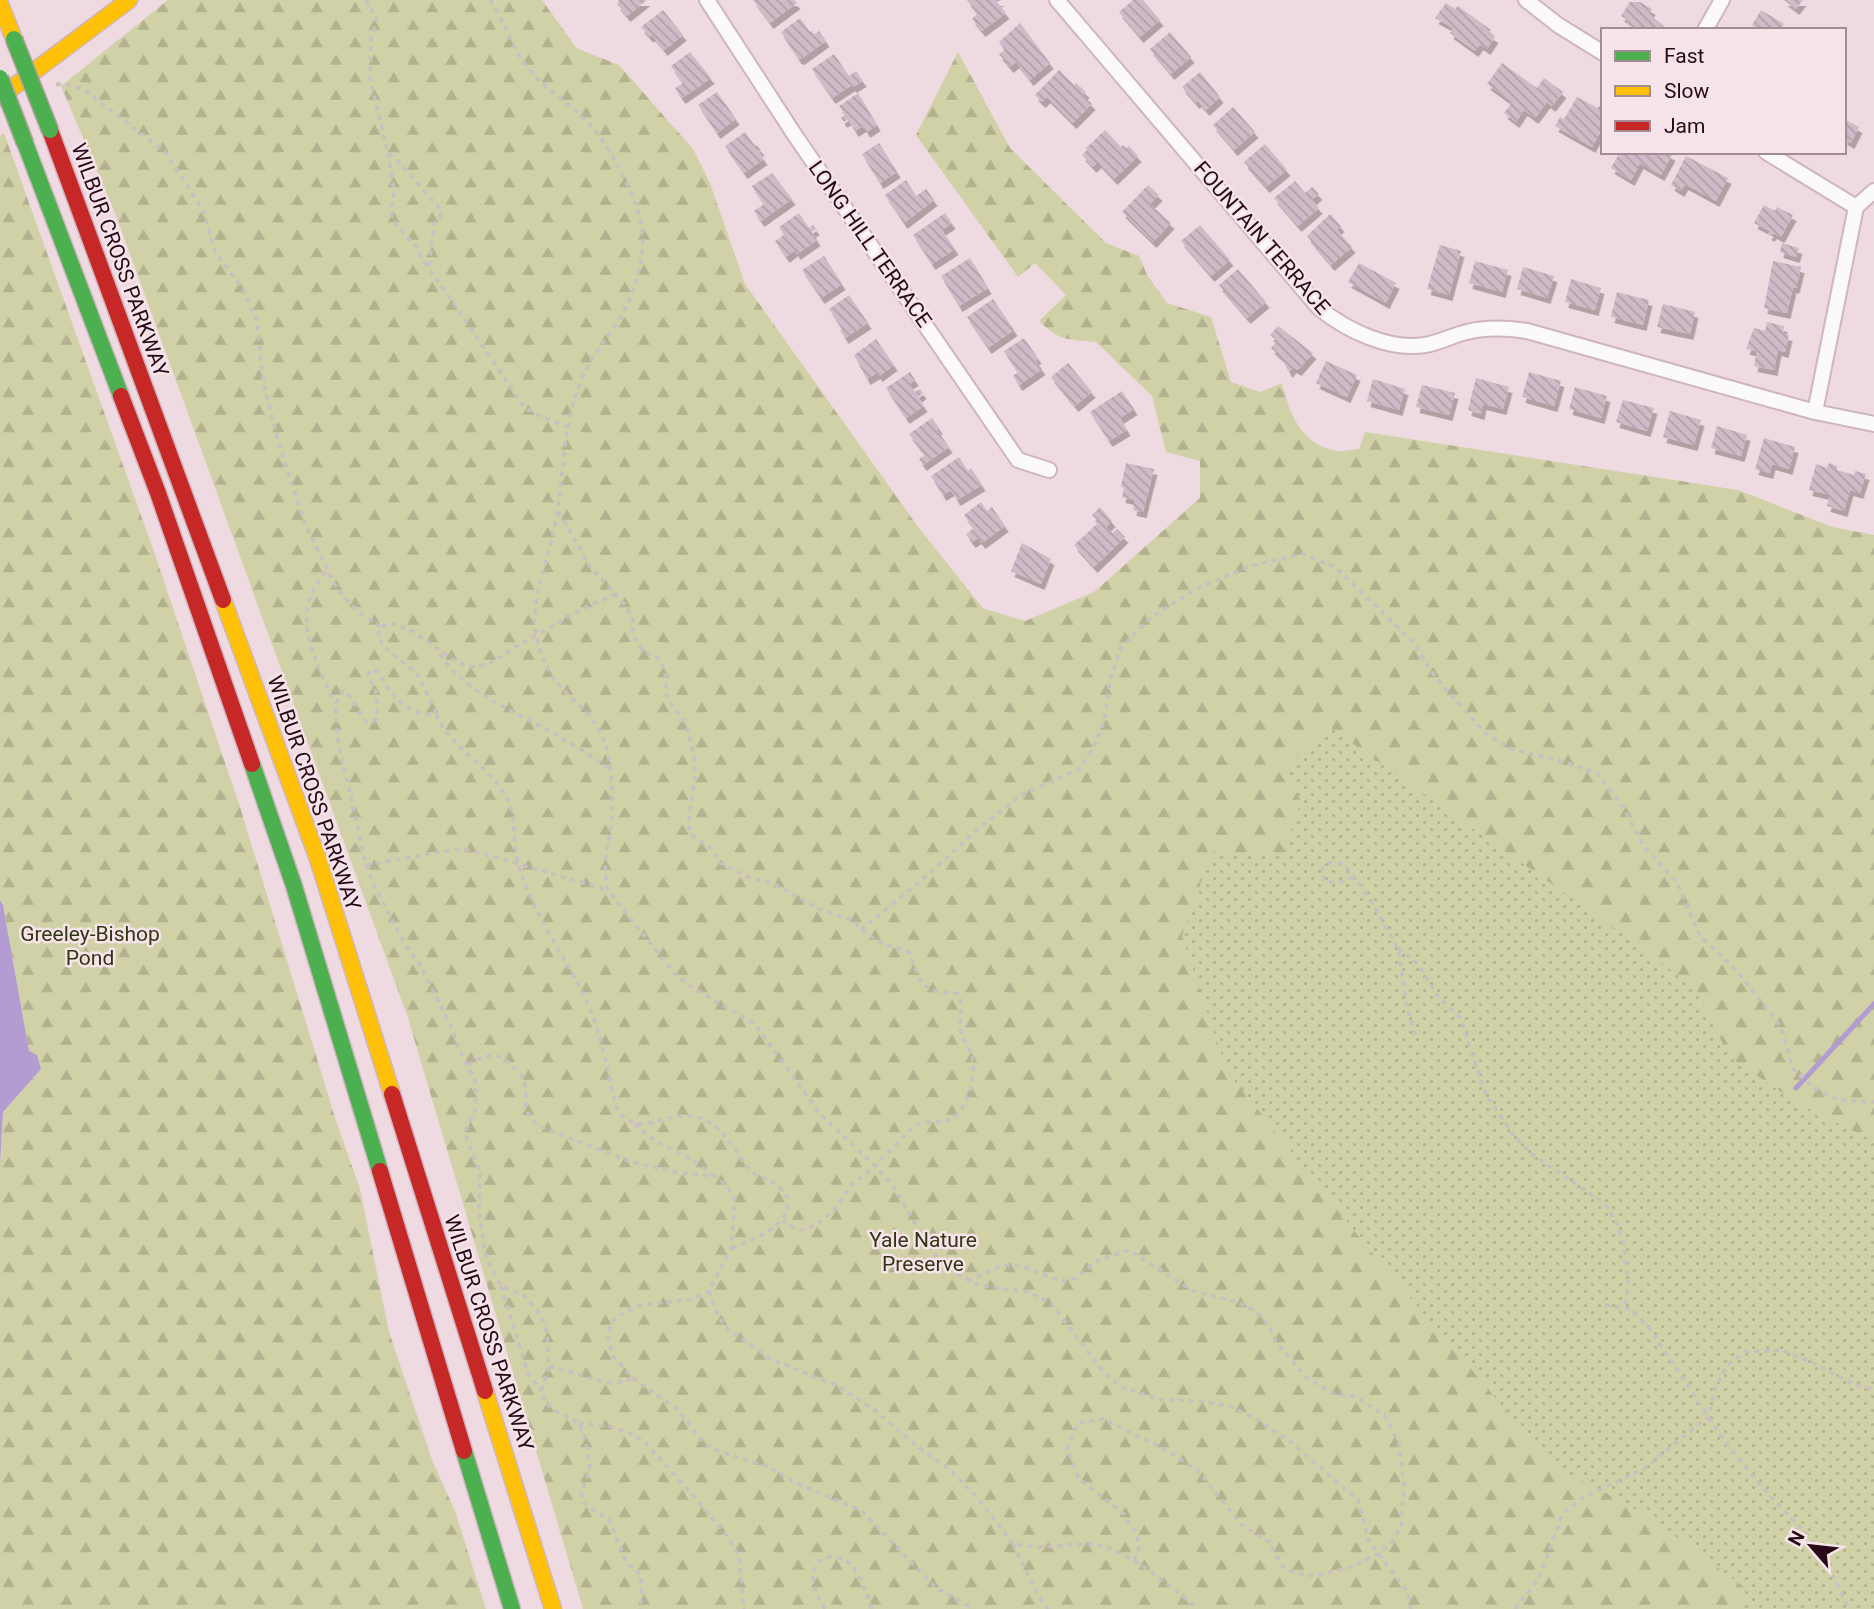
<svg xmlns="http://www.w3.org/2000/svg" width="1874" height="1609" viewBox="0 0 1874 1609" font-family="Roboto,sans-serif">
  <style>
    .green { fill: url(#green-dots) }
    .forest { fill: url(#forest-firs) }
    .water { fill: #b29cd1 }
    .lines { fill: none; stroke-linecap: round; stroke-linejoin: round }
    .stream { stroke: #b29cd1; stroke-width: 5 }
    .building { fill: url(#building-back-hatch); filter: url(#shadow) }
    .street-casing { stroke: #cfb6be; stroke-width: 18 }
    .fast-casing { stroke: #cfb6be; stroke-width: 19 }
    .slow-casing { stroke: #cfb6be; stroke-width: 19 }
    .jam-casing { stroke: #cfb6be; stroke-width: 19 }
    .path { stroke: #c8bfc1; stroke-width: 3.5; stroke-dasharray: 5 5; stroke-linecap: butt }
    .street { stroke: #fcf9fa; stroke-width: 14 }
    .fast { stroke: #4caf50; stroke-width: 16 }
    .slow { stroke: #ffc107; stroke-width: 16 }
    .jam { stroke: #c62828; stroke-width: 16 }
    .fast-bridge-casing { stroke: #b6a19e; stroke-width: 19; stroke-linecap: butt }
    .fast-bridge { stroke: #4caf50; stroke-width: 16 }
    .labels { text-anchor: middle; stroke-width: 5; stroke-linejoin: round; paint-order: stroke }
    .street-label { font-size: 21px; fill: #270815; stroke: #f7e4ea }
    .park-label { font-size: 21px; fill: #313713; stroke: #f7e4ea }
  </style>
  <defs>
    <pattern id="green-dots" width="8" height="8" patternUnits="userSpaceOnUse" patternTransform="scale(1.75)"><rect width="8" height="8" fill="#d1d1a7"/><path d="M2 2h.1M6 6h.1" fill="none" stroke="#b3b28f" stroke-width="1.8" stroke-linecap="round"/></pattern>
    <pattern id="forest-firs" width="22" height="20" patternUnits="userSpaceOnUse" patternTransform="scale(1.75)"><rect width="22" height="20" fill="#d1d1a7"/><path d="M5 1l3.5 6h-7zM16 11l3.5 6h-7z" fill="#b3b28f"/></pattern>
    <pattern id="building-back-hatch" width="6" height="6" patternUnits="userSpaceOnUse" patternTransform="scale(1.75)"><rect width="6" height="6" fill="#d0bac7"/><path d="M-1 5l2 2M0 0l6 6M5-1l2 2" fill="none" stroke="#b39eaa"/></pattern>
    <filter id="shadow"><feDropShadow dx="3.5" dy="6" stdDeviation="0" flood-color="#0004"/></filter>
  </defs>
  <rect width="100%" height="100%" fill="#eedae0"/>
  <path class="green" d="M168 0H542L918 527 1020 655 1874 547V1609H657Z"/>
  <path class="forest" d="M168 0H542L576 48 619 65 693 149 710 183 745 284 918 527 982 608 1025 621 1094 592 1200 498V461L1166 452 1152 396 1096 342C1068 339 1060 342 1039 321L1066 295 1035 263 1018 277 916 135 958 52 1010 148 1106 243 1139 256 1147 275 1167 303 1211 317 1231 382 1260 392 1282 383C1289 413 1302 446 1337 451 1344 452 1353 449 1359 449L1365 432 1738 490 1832 527 1874 535V1141L1799 1104 1729 1057 1697 991 1651 954 1329 727 1284 769 1301 801 1283 856 1212 851 1182 936 1227 1071 1372 1253 1553 1465 1651 1518 1745 1588V1609H583L408 1018 115 213 61 86Z
    M4 133 152 546 240 807 337 1124 360 1189 389 1332 432 1460 455 1511 486 1609H0V1164L3 1112 41 1069 29 1051 3 905 0 900V136Z"/>
  <path class="water" d="M0 900 3 905 29 1051 37 1055 41 1069 3 1112 0 1164Z"/>
  <g class="lines">
    <path class="stream" d="M1796 1088 1874 1004"/>
  </g>
  <path class="building" d="M618 0H647L627 16 617 4 619 2Z
    M753 0H794L797 3 770 23Z
    M967 0H1001L997 2 1006 13 982 31 972 19 978 13Z
    M1133 0H1143L1160 20 1140 37 1119 12Z
    M1784 0H1803L1796 9Z
    M1630 2H1640L1652 9 1649 14 1664 26 1662 30H1636L1627 24 1629 21 1621 16Z
    M1446 3 1455 9 1458 6 1491 30 1488 33 1495 37 1487 49 1480 44 1475 51 1450 33 1453 28 1435 18Z
    M663 10 683 35 664 50 652 35 650 37 641 27Z
    M1761 10 1784 24 1780 30H1752L1754 26 1752 25Z
    M800 18 810 32 812 31 814 34 819 31 826 41 801 59 798 58 781 32Z
    M1020 23 1050 63 1030 80 1016 62 1010 67 999 54 1005 50 999 42Z
    M1170 32 1191 57 1171 74 1150 49Z
    M690 52 711 78 682 98 675 88 683 83 671 66Z
    M834 54 849 76 856 71 863 81 853 87 852 85 832 98 812 69Z
    M1502 63 1537 88 1544 78 1563 92 1552 106 1547 102 1535 118 1524 110 1516 122 1504 113 1512 102 1487 84Z
    M1059 70 1074 85 1076 83 1086 92 1083 95 1092 104 1073 123 1047 97 1042 102 1035 95Z
    M1200 72 1220 97 1206 110 1198 101 1196 103 1182 87Z
    M717 92 736 119 717 133 698 105Z
    M858 93 877 125 867 132 863 126 855 131 848 119 844 122 841 118 845 115 839 106Z
    M1577 97 1598 108 1599 106 1603 107V136L1599 134 1592 147 1555 126 1560 117 1564 119Z
    M1233 107 1255 132 1234 150 1213 125Z
    M1844 119 1859 127 1851 143 1844 139Z
    M1105 130 1121 147 1123 145 1126 148 1129 146 1138 156 1114 179 1098 162 1093 167 1082 155 1087 150 1086 148Z
    M745 132 755 146 757 145 761 150 758 151 764 159 744 173 725 146Z
    M879 143 897 172 880 183 862 154Z
    M1265 144 1287 170 1266 187 1244 162Z
    M1620 152H1667L1672 155 1661 175 1640 163 1631 180 1611 168Z
    M1686 156 1728 178 1716 201 1685 184 1681 191 1671 185Z
    M772 173 792 199 761 221 754 211 764 204 752 186Z
    M906 180 916 196 926 189 934 200 904 223 885 195Z
    M1295 181 1305 193 1312 187 1319 194 1312 200 1319 208 1298 226 1274 198Z
    M1148 185 1159 195 1150 204 1171 223 1153 242 1122 212Z
    M1764 205 1775 211 1777 207 1793 215 1781 237 1773 233 1771 236 1768 234 1770 231 1754 223Z
    M799 213 809 228 813 225 816 229 812 232 817 240 797 254 795 250 786 257 775 241 784 235 779 227Z
    M945 213 952 223 942 230 955 249 932 264 913 235Z
    M1330 214 1341 226 1337 230 1352 247 1331 265 1307 236Z
    M1200 225 1230 260 1211 276 1181 241Z
    M1782 243 1799 248 1796 257 1780 252Z
    M1440 245 1461 251 1449 295 1427 289Z
    M824 256 842 284 821 298 802 270Z
    M970 258 988 288 959 306 941 276Z
    M1475 261 1508 270 1502 292 1469 283Z
    M1773 261 1801 267 1796 288 1793 287 1787 313 1764 308Z
    M1359 263 1396 283 1386 303 1348 282Z
    M1523 267 1554 276 1547 298 1517 289Z
    M1238 269 1266 302 1247 318 1219 285Z
    M1571 279 1601 288 1595 310 1565 302Z
    M1617 292 1649 300 1643 325 1611 317Z
    M849 295 868 323 845 338 840 330 842 329 829 309Z
    M993 299 1014 330 988 348 967 317Z
    M1663 304 1695 312 1690 334 1657 327Z
    M1767 322 1784 326 1783 334 1789 335 1785 352 1778 350 1774 370 1754 366 1757 351 1746 349 1754 328 1765 331Z
    M1278 326 1313 353 1298 370 1293 367 1289 372 1284 363 1286 361 1271 348 1277 341 1270 335Z
    M1024 338 1038 358 1035 360 1042 369 1019 385 1013 376 1018 372 1004 351Z
    M876 339 894 365 879 376 877 373 867 379 854 355Z
    M1326 361 1357 375 1347 397 1316 383Z
    M1068 363 1092 392 1075 406 1051 377Z
    M910 372 915 380 909 384 915 392 920 389 923 393 918 397 924 406 906 418 886 388Z
    M1529 372 1561 381 1554 406 1522 397Z
    M1476 378 1509 387 1503 409 1483 404 1481 414 1468 410Z
    M1373 379 1405 389 1399 410 1367 401Z
    M1422 385 1455 393 1449 415 1416 407Z
    M1575 387 1607 396 1601 418 1569 409Z
    M1122 391 1134 409 1120 418 1127 430 1109 441 1090 412Z
    M1623 400 1654 408 1647 431 1616 422Z
    M1670 411 1701 420 1694 445 1663 437Z
    M932 418 939 428 937 430 949 447 923 465 919 459 925 455 909 434Z
    M1717 426 1747 435 1741 456 1711 448Z
    M1764 438 1795 447 1789 469 1772 464 1770 473 1755 469Z
    M959 457 968 471 971 468 982 485 957 500 951 490 943 495 931 476Z
    M1126 463 1154 469 1143 512 1133 510 1135 500 1122 497 1124 488 1121 487Z
    M1829 463 1837 466V470L1854 475 1855 471 1866 474 1860 493 1850 490 1844 511 1827 506 1830 495 1809 490 1816 464 1827 468Z
    M981 502 987 511 992 507 1005 526 982 543 978 538 972 542 966 534 974 528 964 515Z
    M1100 507 1112 521 1106 527 1112 533 1117 529 1125 537 1094 567 1074 545 1099 522 1092 515Z
    M1022 543 1051 559 1041 584 1011 571Z"/>
  <g class="lines">
    <g class="street-casing">
      <path id="street" d="M707 0 794 134 1018 460 1049 470
        M1057 0 1319 308C1346 330 1389 351 1425 345 1439 343 1453 335 1467 332 1486 327 1508 328 1527 331L1815 412 1874 424
        M1526 0 1558 25 1603 53
        M1705 30 1722 0
        M1766 152 1856 207
        M1856 207 1874 191
        M1815 412 1856 207"/>
    </g>
    <g class="fast-casing">
      <path id="fast" d="M25 143 121 396
        M252 764 294 886 380 1171
        M464 1451 512 1609"/>
    </g>
    <g class="slow-casing">
      <path id="slow" d="M0 4 14 39
        M0 97 129 0
        M223 600 318 859 392 1094
        M485 1391 553 1609"/>
    </g>
    <g class="jam-casing">
      <path id="jam" d="M50 130 223 600
        M121 396 158 493 252 764
        M392 1094 485 1391
        M380 1171 464 1451"/>
    </g>
    <path class="path" d="M366 0 377 19 371 39 370 79 388 153 395 158 441 210 440 217 434 224 429 268 525 408 538 415 568 427
      M490 0C505 22 512 49 529 69 547 91 573 105 591 126 612 151 632 188 640 219 648 251 637 289 621 316 606 340 587 361 578 389 563 429 564 472 557 514 552 547 538 579 535 612 533 633 541 660 553 677 569 699 593 713 603 738 612 760 613 794 612 817 610 842 601 864 608 890L674 973 688 985 753 1023 760 1031 819 1113 875 1166 894 1187 927 1244 939 1260 957 1274 978 1285 1031 1293 1051 1303 1100 1368 1119 1386 1161 1400 1201 1401 1229 1406 1258 1420 1291 1442 1358 1500 1369 1542 1407 1591 1411 1609
      M56 84 69 85 83 89 165 152 203 210 215 252 243 289 257 321 263 382 279 444 305 524 337 589 357 611 381 627
      M388 153 394 191 391 211 393 220 416 247 428 268
      M558 512 568 527 588 564 626 606 633 620V635L642 650 658 658 665 671 667 698 686 724 694 755 695 778 689 817 690 834 712 849 720 863 750 878 772 883 819 909 855 921 861 930 883 944 909 952C917 971 917 988 941 992 947 993 952 992 958 994 964 1006 958 1019 961 1032 963 1040 970 1048 972 1057 976 1074 969 1105 954 1117 942 1126 925 1118 913 1127L875 1166 850 1186 837 1207 823 1220 807 1229 798 1230 783 1221
      M326 572C287 615 316 658 334 703
      M616 594 582 609 512 649 489 664 471 667 454 660 412 631 390 623 381 627 378 635 383 646 418 675 436 713C420 719 401 705 391 692 384 684 382 675 373 669L368 674 377 695V718L373 722H367C357 713 354 696 343 691L335 705 338 740 366 865 375 887 403 941 420 965 451 1026 460 1052 475 1080 476 1108 466 1130 467 1140 480 1172 479 1209 484 1248 488 1262 501 1286 526 1297 541 1316 547 1333 549 1367 541 1391 546 1403 552 1409 579 1423 585 1437 590 1469 581 1493 585 1504 609 1520 627 1564 636 1570 641 1576V1609
      M440 654C465 691 508 709 546 729 568 741 590 755 611 770
      M436 714C448 746 487 764 505 795 517 815 512 841 518 863 532 913 565 956 587 1002 603 1037 607 1074 617 1110 639 1138 665 1112 692 1116 726 1121 733 1156 754 1173 758 1176 764 1178 768 1180 777 1184 783 1191 788 1198 790 1229 755 1237 731 1249
      M366 865 457 849 470 850 608 890
      M1353 877C1343 882 1334 885 1324 880L1321 872 1324 866 1331 862 1342 864 1349 870 1371 901 1398 948 1406 1002 1415 1036
      M861 930 924 878 976 831 1021 795 1079 769 1091 752 1104 722 1110 681 1120 649 1151 617 1196 589 1250 566 1302 554 1335 567 1413 642 1436 678 1484 732 1511 749 1565 762 1598 774 1623 807 1644 847 1677 882 1700 936 1738 972 1781 1027 1793 1069 1814 1088 1838 1100 1874 1102
      M1398 948 1420 966 1435 993 1460 1018 1486 1095 1515 1137 1533 1155 1604 1203 1615 1220 1623 1242 1628 1283 1625 1307
      M468 1065C484 1054 498 1051 512 1066 515 1069 521 1074 523 1078 531 1100 516 1109 541 1127L632 1162 679 1173 715 1176 728 1187 735 1200 731 1249 709 1291 690 1300 640 1305 615 1318 611 1324 608 1338 613 1356 633 1378 678 1410 705 1444 720 1452 768 1466 794 1482 862 1511 936 1588 974 1609
      M635 1124C658 1148 690 1154 714 1176
      M968 1281 1003 1265 1022 1266 1057 1280 1066 1281 1076 1278 1097 1261 1129 1250 1193 1291 1237 1302 1254 1310 1268 1324 1276 1342 1307 1378 1333 1393 1357 1397 1385 1416 1399 1444 1404 1485 1401 1526 1391 1543 1378 1554 1351 1567 1315 1576 1294 1573 1282 1566 1269 1542 1242 1525 1197 1470 1168 1451 1103 1419 1078 1423 1067 1448 1079 1479 1123 1513 1137 1535 1139 1547 1134 1561
      M501 1286 528 1373 541 1391
      M709 1291 719 1318 729 1330 771 1359 838 1386 876 1411 913 1443 950 1470 977 1497 1013 1544C1022 1545 1032 1547 1041 1547 1061 1547 1081 1541 1101 1546 1132 1553 1174 1589 1198 1609
      M1605 1305 1630 1309 1650 1329 1725 1442 1769 1495 1805 1532 1824 1557 1849 1609
      M549 1367C578 1369 605 1392 633 1378
      M579 1423 608 1426 628 1432 645 1442 690 1492 727 1536 739 1556 744 1609
      M1013 1544 1037 1594 1048 1609
      M825 1609C820 1601 813 1588 813 1579 813 1557 836 1549 851 1565 862 1578 866 1593 872 1609
      M1515 1609 1539 1578 1563 1513 1584 1497 1645 1468 1708 1417 1715 1389 1722 1374 1732 1361 1746 1352 1781 1350 1813 1363 1855 1385 1874 1390"/>
    <use href="#street" class="street"/>
    <use href="#fast" class="fast"/>
    <use href="#slow" class="slow"/>
    <use href="#jam" class="jam"/>
    <g class="fast-bridge-casing">
      <path id="fast-bridge" d="M14 39 50 130
        M0 78 25 143"/>
    </g>
    <use href="#fast-bridge" class="fast-bridge"/>
  </g>
  <g class="labels">
    <g class="street-label">
      <text transform="translate(1262 238) rotate(49)" y="7">FOUNTAIN TERRACE</text>
      <text transform="translate(870 244) rotate(55)" y="7">LONG HILL TERRACE</text>
      <text transform="translate(120 260) rotate(70)" y="7">WILBUR CROSS PARKWAY</text>
      <text transform="translate(314 793) rotate(71)" y="7">WILBUR CROSS PARKWAY</text>
      <text transform="translate(489 1333) rotate(72)" y="7">WILBUR CROSS PARKWAY</text>
    </g>
    <g class="park-label">
      <text x="90" y="941">Greeley-Bishop<tspan x="90" dy="24">Pond</tspan></text>
      <text x="923" y="1247">Yale Nature<tspan x="923" dy="24">Preserve</tspan></text>
    </g>
  </g>
  <rect x="1601" y="28" width="245" height="126" fill="#f7e4ea" stroke="#a48c95" stroke-width="2"/>
  <rect x="1615" y="51" width="35" height="10" fill="#4caf50" stroke="#a48c95" stroke-width="2"/>
  <text x="1664" y="63" font-size="21" fill="#270815">Fast</text>
  <rect x="1615" y="86" width="35" height="10" fill="#ffc107" stroke="#a48c95" stroke-width="2"/>
  <text x="1664" y="98" font-size="21" fill="#270815">Slow</text>
  <rect x="1615" y="121" width="35" height="10" fill="#c62828" stroke="#a48c95" stroke-width="2"/>
  <text x="1664" y="133" font-size="21" fill="#270815">Jam</text>
  <g transform="translate(1811 1546) rotate(298)" stroke="#f7e4ea" stroke-width="5" paint-order="stroke">
  <path d="M0-5L12 26L0 18L-12 26Z" fill="#270815"/>
  <text y="-10" font-size="19" font-weight="bold" text-anchor="middle" fill="#270815">N</text>
  </g>
</svg>
